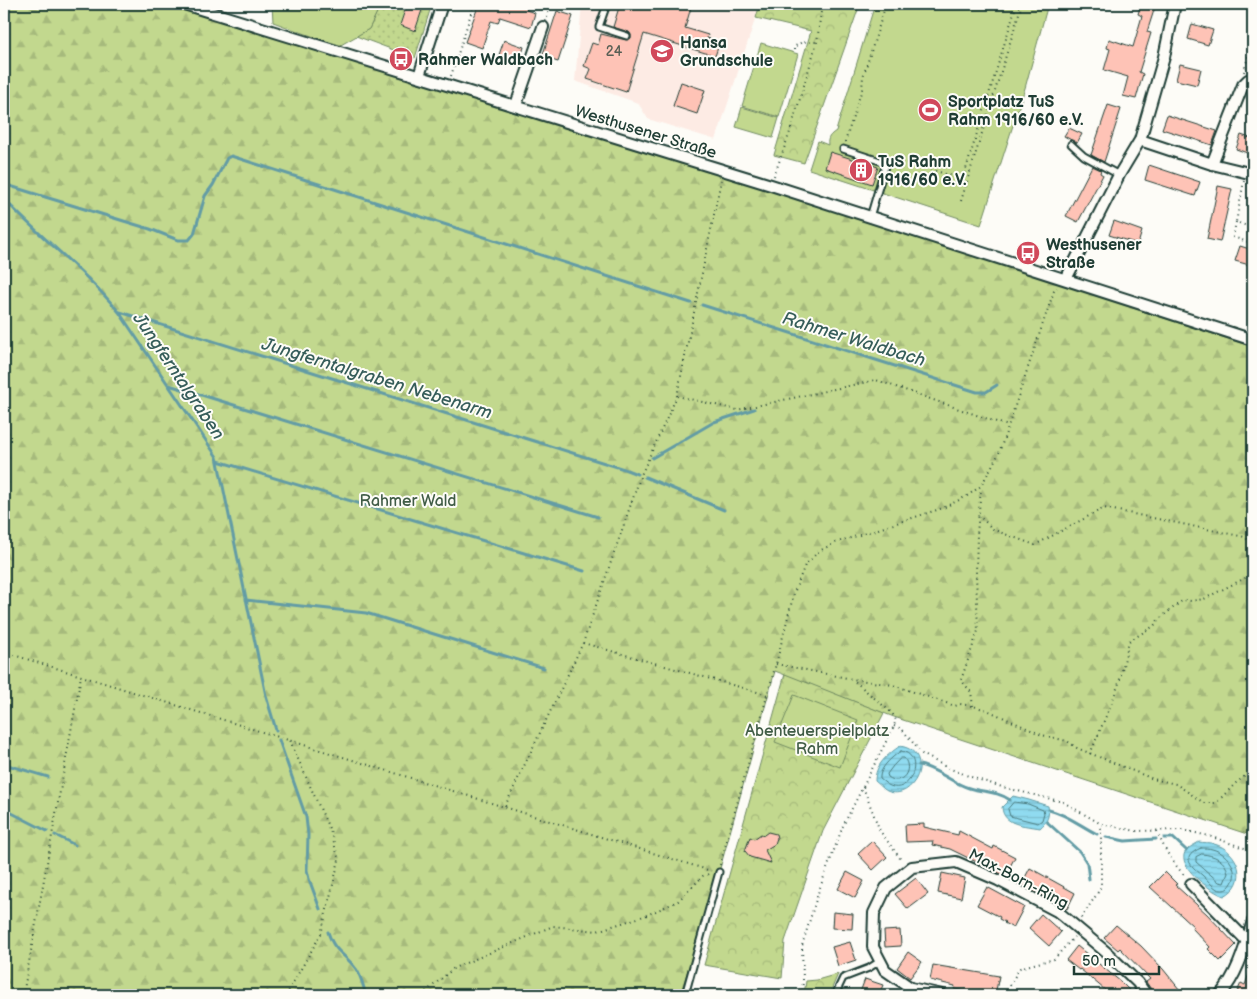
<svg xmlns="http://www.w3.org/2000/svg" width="1257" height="999" viewBox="0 0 1257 999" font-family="'Balsamiq Sans',sans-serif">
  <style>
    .built { fill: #fdebe4 }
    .grass { fill: url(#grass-dots); stroke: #708a61 }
    .forest { fill: url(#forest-firs); stroke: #708a61 }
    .park { fill: url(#park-crowns); stroke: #708a61 }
    .garden { fill: #c2d88e; stroke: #708a61 }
    .water { fill: url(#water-rules); stroke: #639ca5 }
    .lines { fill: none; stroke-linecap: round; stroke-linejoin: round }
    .shore { stroke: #4c7c7f; stroke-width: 1 }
    .stream { stroke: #639ca5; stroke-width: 3 }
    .building { fill: #fec3b6; stroke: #1f3d34 }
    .lane-casing { stroke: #1f3d34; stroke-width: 9 }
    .street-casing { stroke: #1f3d34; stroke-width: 14 }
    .path { stroke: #1f3d34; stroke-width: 2; stroke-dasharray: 1 4; stroke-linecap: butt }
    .lane { stroke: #fdfcf7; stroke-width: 5 }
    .street { stroke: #fdfcf7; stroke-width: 10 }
    .labels { text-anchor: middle; stroke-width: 4; stroke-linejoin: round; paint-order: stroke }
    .number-label { font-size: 14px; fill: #575e54 }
    .poi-label { font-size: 16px; font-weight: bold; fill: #1f3d34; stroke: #fdfcf7; text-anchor: start }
    .street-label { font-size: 16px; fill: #1f3d34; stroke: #fdfcf7 }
    .park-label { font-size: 16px; fill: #405c46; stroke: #fdfcf7 }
    .water-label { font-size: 18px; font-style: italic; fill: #365d5a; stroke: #fdfcf7 }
  </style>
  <defs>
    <pattern id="grass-dots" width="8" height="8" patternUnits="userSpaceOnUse" patternTransform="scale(1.25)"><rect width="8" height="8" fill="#c2d88e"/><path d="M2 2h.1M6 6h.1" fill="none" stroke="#a6ba7b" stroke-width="1.8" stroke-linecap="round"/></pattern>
    <pattern id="forest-firs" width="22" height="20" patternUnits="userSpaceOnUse" patternTransform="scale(1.25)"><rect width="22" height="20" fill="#c2d88e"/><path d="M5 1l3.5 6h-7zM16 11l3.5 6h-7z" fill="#a6ba7b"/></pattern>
    <pattern id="park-crowns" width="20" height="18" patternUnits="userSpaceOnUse" patternTransform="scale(1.25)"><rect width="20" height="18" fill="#c2d88e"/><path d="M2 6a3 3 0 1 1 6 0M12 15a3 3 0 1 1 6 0" fill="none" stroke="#a6ba7b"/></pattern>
    <pattern id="water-rules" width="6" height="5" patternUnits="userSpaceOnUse" patternTransform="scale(1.25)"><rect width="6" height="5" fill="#90dbf0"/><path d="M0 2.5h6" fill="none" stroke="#7cbdce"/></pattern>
  </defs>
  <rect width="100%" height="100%" fill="#fdfcf7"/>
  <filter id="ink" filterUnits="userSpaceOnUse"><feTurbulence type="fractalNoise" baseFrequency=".02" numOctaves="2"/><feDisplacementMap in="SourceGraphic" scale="10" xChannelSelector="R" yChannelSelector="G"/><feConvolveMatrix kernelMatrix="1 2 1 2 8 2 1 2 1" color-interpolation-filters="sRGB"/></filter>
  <g filter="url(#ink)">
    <path class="built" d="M582 4H760L716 140 648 119 638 103 575 81Z"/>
    <path class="grass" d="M381 4H432L415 58 356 36 369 29Z"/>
    <path class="forest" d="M4 4H172L722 174 1253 347V832L1247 834 894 717 775 671 719 872 680 995H4Z"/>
    <path class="park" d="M760 4H860L804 163 774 155 811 31 756 18Z
      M785 674 884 713 823 831 785 941 782 978 704 965Z
      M838 974 829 995H804L806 981 817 980Z"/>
    <path class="garden" d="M272 4H381L369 29 339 46 273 22Z
      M875 4H1048L1025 88 981 225 809 169 818 141 828 145C827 138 830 135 836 131Z
      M761 43 798 54 779 117 742 106Z
      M742 107 779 118 773 138 736 127Z
      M794 695 858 720 840 767 775 742Z"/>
    <path class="water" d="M900 746C937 752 914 803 887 791 883 789 879 784 875 781 875 765 887 755 900 746Z
      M1013 796 1029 800 1048 806C1050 816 1047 822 1040 828 1025 825 1003 826 1002 807Z
      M1199 842C1203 843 1210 842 1214 844 1239 850 1250 883 1224 896 1212 892 1181 870 1184 855 1185 849 1194 845 1199 842Z"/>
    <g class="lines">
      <path class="shore" d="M901 751C925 754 912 795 890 786 887 785 883 781 880 779 879 768 892 757 901 751Z
        M901 758H904C914 770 901 787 888 777L887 774 893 766Z
        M1014 802 1028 804 1043 810 1044 813 1042 820 1038 823 1010 816 1008 809Z
        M1201 848C1204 848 1209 848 1212 849 1229 853 1243 874 1228 888 1225 891 1220 890 1217 889 1212 886 1207 879 1202 875 1190 865 1180 857 1201 848Z
        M1202 854C1214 855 1226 860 1228 873L1224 883 1219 882 1196 862V857Z"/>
      <path class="stream" d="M4 187 10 186 42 196 150 229 178 240H189L194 234 205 196 213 185 227 158 231 156 691 303
        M4 199C41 238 85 271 119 312L217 457 266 696 276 730
        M702 305 977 392H986L997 385
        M120 312 624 469 637 474
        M169 385 598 517
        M652 458 714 422 754 409
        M218 461 584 571
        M645 477 724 510
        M246 600 366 613 544 668
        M279 740 306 817 308 835 307 870 309 879 320 909
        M4 764 48 777
        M919 765C937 768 951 783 969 788 982 792 998 791 1010 800
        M4 809 47 831
        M1049 810C1066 814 1081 826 1097 834
        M1047 822 1080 852 1087 863 1089 879
        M55 835 75 845
        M1106 837 1125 841 1156 839
        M1164 838H1173L1186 850
        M328 932C335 954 345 953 356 969 362 977 363 987 366 995"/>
    </g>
    <path class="building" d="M407 4H424L415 31 400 25Z
      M479 4H528L526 10 535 13 531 27 500 17 498 23 491 21 482 48 465 42Z
      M620 4H692L685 28 708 35 707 38 720 42 715 56 644 34 626 92 587 79 591 69 584 66 592 43 598 45 601 34 626 40 631 38V35L629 32 613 27Z
      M1141 4H1156L1147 32 1151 33 1139 72 1143 74 1136 99 1123 96 1128 77 1104 70 1110 49 1107 48 1109 39 1133 47 1142 16 1138 14Z
      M557 11 573 16 558 62 542 57Z
      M1192 24 1213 30 1208 45 1188 39Z
      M504 40 524 47 519 64 498 58Z
      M1180 64 1201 69 1197 85 1176 80Z
      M681 82 705 90 697 114 673 106Z
      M1108 105 1121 109 1104 162 1091 155Z
      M1167 115 1217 131 1212 145 1162 129Z
      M1069 128 1082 134 1077 143 1064 136Z
      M1241 135 1253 139V155L1236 149Z
      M830 152 878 167 872 184 825 168Z
      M1149 165 1200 182 1195 196 1145 180Z
      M1092 166 1101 170 1100 173 1103 175 1078 222 1066 216Z
      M1218 186 1232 189 1220 242 1207 239Z
      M1114 221 1142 231 1138 244 1109 235Z
      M1240 246 1253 250V266L1235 261Z
      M924 824V827L958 835 959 831 993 849 994 846 1015 857 1005 876 950 849 932 845 933 841 906 842 905 825Z
      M768 832 776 834 777 838 775 844 765 850 771 863 750 857 745 851 750 837 754 839 761 834 764 835Z
      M872 841 887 857 873 870 858 854Z
      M1030 868 1075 893 1067 909 1021 885Z
      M847 872 864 881 855 898 838 889Z
      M1165 872 1177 884 1175 885 1207 914 1236 945 1220 961 1208 949 1210 947 1192 928 1193 926 1150 887Z
      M942 873 965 878 961 898 938 893Z
      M916 878 928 894 908 909 895 894Z
      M987 887 1024 907 1013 928 1004 923 1005 922 999 919 1000 917 977 905Z
      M833 912 853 914 852 929 832 928Z
      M1041 914 1061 932 1049 946 1029 928Z
      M1116 925 1141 946 1163 969 1184 995H1155L1146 982 1150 979 1120 948 1118 950 1104 938Z
      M900 930 901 946 885 947 884 931Z
      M850 942 856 960 838 966 832 947Z
      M1077 946 1121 982 1134 995H1111L1080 969 1079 970 1066 960Z
      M908 952 922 962 910 978 897 968Z
      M933 965 999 976 995 995 954 989 955 986 930 980Z
      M1252 965H1253V995H1236L1241 983 1245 985Z
      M865 979 883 985 879 995H859Z"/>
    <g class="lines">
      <g class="lane-casing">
        <path id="lane" d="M607 4 599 27 627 36
          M1071 144 1084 156 1119 175
          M843 149 886 163 870 217
          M685 995 719 872
          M835 995 843 978 869 968 880 961"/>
      </g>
      <g class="street-casing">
        <path id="street" d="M184 4 771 185 1253 340
          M419 76 442 4
          M516 105 543 27
          M1140 140 1212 164 1253 174
          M1212 164 1243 85 1248 80H1253
          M1066 279 1119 175 1140 140 1164 57 1175 4
          M1191 884 1247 941
          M942 995 911 988 885 970 873 947 874 913 886 888 912 867 956 862 998 880 1057 911 1106 952 1138 983 1146 995
          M1220 995C1238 974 1245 947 1253 921"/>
      </g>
      <path class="path" d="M547 18 550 4
        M794 50V47L802 42H817
        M1244 72 1253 38
        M451 76 474 4
        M845 142 862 89 863 77 886 4
        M892 158 963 179 1016 6 1009 4
        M774 176 790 132 817 42 822 4
        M1244 181 1236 222 1253 228
        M961 201 1021 7 1016 6
        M1236 222 1233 237 1253 244
        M677 396 737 410 876 380 1008 426
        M978 515 994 530 1035 545 1104 508 1245 537 1253 545
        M583 643 768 695
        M4 652 711 871
        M776 664 852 679 893 685 955 706 960 704 973 706 987 710 1042 735 1067 741 1077 748 1153 779 1176 784 1204 803H1216L1236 783 1253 770
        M973 706 971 692 961 680 978 631 976 573 977 534 981 488
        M894 726 902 729 922 754 948 768 971 777 1002 787 1063 802 1101 824 1136 831 1182 830 1209 836 1253 851
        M1090 754 1112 702 1119 683 1129 641 1154 626 1158 620 1183 600 1191 601 1204 599 1253 574
        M863 787 880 831 902 861
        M505 806 583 643 641 475 677 396 721 180
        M1157 831C1164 849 1172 862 1185 876
        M720 865 776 664 794 593 805 565 819 551 835 543 943 508 967 496 981 486 999 453 1054 291 1057 288
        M1081 918 1097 894 1101 886V824
        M23 995 81 676
        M286 995 321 934 339 860 331 833 290 741
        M422 995 454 968 553 926 597 931 647 915 678 901 703 876 709 874
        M750 995H752
        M802 995 803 980 802 946 818 893 843 826 894 726 896 720 892 713 852 679
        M1006 995 1012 981 1020 968 1026 966 1054 959 1074 937"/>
      <use href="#lane" class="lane"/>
      <use href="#street" class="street"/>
    </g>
  </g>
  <defs>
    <g id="school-disc" transform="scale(1.25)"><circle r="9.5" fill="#d1495b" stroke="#fdfcf7"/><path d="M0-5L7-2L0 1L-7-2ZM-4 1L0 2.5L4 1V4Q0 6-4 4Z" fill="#fff"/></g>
    <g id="bus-disc" transform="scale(1.25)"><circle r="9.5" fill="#d1495b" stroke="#fdfcf7"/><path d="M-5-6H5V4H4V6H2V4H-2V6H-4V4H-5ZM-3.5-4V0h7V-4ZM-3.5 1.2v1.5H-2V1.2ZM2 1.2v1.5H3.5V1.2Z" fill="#fff"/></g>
    <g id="stadium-disc" transform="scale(1.25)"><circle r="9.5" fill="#d1495b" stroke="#fdfcf7"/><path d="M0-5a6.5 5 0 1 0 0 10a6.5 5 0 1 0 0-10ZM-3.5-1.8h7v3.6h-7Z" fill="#fff"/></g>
    <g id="building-disc" transform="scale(1.25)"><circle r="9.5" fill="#d1495b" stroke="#fdfcf7"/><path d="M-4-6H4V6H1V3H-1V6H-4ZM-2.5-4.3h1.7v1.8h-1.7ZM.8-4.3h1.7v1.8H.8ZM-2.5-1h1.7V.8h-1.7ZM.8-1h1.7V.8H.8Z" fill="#fff"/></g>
  </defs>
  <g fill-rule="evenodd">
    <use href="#school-disc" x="662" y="51"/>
    <use href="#bus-disc" x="401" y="59"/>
    <use href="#stadium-disc" x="930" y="110"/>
    <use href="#building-disc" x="861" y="170"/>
    <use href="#bus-disc" x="1028" y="253"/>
  </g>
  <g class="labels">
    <g class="number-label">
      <text x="614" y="56">24</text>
    </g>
    <g class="poi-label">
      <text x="680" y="48">Hansa<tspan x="680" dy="18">Grundschule</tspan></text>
      <text x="418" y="65">Rahmer Waldbach</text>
      <text x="948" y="107">Sportplatz TuS<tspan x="948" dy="18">Rahm 1916/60 e.V.</tspan></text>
      <text x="878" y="167">TuS Rahm<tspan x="878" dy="18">1916/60 e.V.</tspan></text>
      <text x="1046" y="250">Westhusener<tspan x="1046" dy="18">Straße</tspan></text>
    </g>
    <g class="street-label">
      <text transform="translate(646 131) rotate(17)" y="6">Westhusener Straße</text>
      <text transform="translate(1019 878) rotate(28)" y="6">Max-Born-Ring</text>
    </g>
    <g class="park-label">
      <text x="408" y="506">Rahmer Wald</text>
      <text x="817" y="736">Abenteuerspielplatz<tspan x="817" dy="18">Rahm</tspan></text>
    </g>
    <g class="water-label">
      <text transform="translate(854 339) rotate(17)" y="6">Rahmer Waldbach</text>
      <text transform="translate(179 376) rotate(56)" y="6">Jungferntalgraben</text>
      <text transform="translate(377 378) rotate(17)" y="6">Jungferntalgraben Nebenarm</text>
    </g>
  </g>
  <rect width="1257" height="999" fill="none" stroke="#fdfcf7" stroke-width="20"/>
  <rect x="10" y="10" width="1237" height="979" fill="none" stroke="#1f3d34" stroke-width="2" filter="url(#ink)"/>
  <path d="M1074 966v8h85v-8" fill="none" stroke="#1f3d34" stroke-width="2.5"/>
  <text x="1082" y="966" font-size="15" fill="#1f3d34" stroke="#fdfcf7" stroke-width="4" paint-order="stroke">50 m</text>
</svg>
